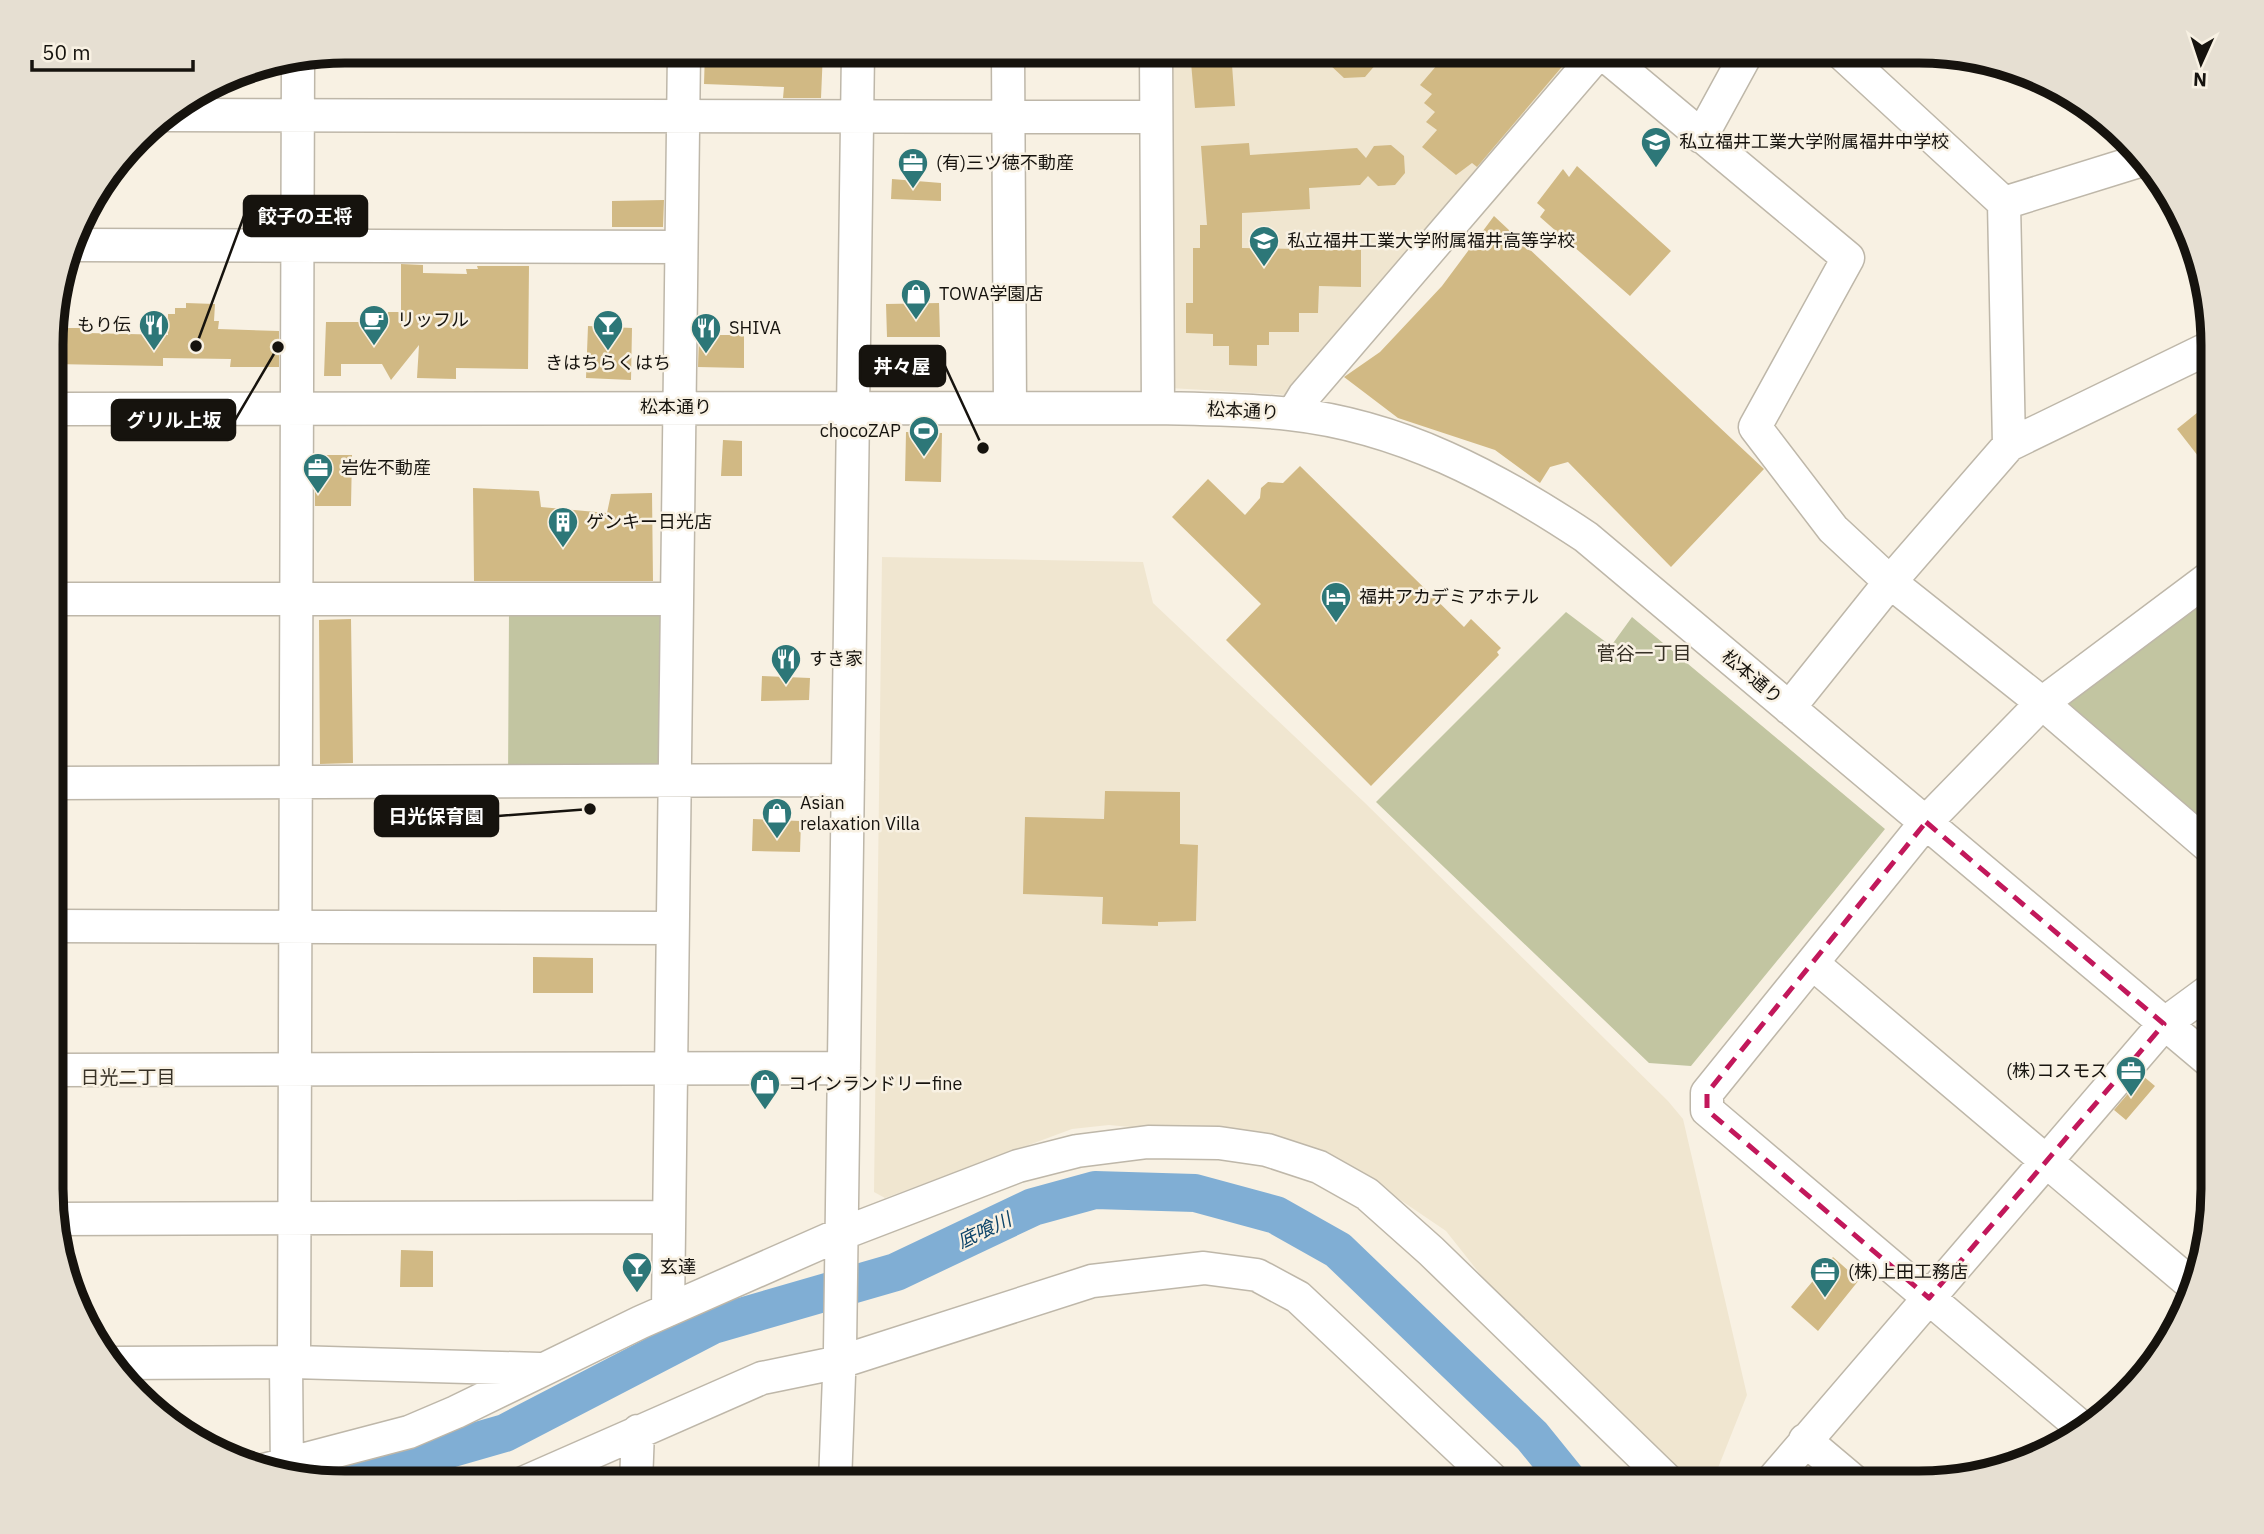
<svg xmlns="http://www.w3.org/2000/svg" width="2264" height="1534" viewBox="0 0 2264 1534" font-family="'IBM Plex Sans','Noto Sans JP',sans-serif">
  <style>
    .built { fill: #f0e6d0 }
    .green { fill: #c2c5a1 }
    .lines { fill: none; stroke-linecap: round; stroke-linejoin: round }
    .river { stroke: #80aed4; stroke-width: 38 }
    .building { fill: #d1b984 }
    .minor-casing { stroke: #beb7a9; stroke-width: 35 }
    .minor { stroke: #fff; stroke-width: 32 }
    .marked { fill: none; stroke: #c2185b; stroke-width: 5; stroke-dasharray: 14 9; stroke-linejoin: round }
    .labels { text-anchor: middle; stroke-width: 5; stroke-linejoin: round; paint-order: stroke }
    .poi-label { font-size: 18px; fill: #16130e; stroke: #f8f1e3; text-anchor: start }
    .street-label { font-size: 18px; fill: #16130e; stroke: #f8f1e3 }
    .neighbourhood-label { font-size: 19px; fill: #373126; stroke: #f8f1e3 }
    .water-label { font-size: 19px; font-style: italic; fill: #0c4469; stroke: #f8f1e3 }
    .rim { fill: none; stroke: #16130e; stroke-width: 9 }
    .leader { fill: none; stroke: #16130e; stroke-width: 2.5 }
    .callout-dot { fill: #16130e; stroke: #f8f1e3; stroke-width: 2.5 }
    .callout { fill: #16130e; stroke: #16130e; stroke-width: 2.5 }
    .callout-label { font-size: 19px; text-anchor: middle; font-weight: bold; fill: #fff }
  </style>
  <rect width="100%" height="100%" fill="#f8f1e3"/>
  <path class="built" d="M1169 51H1590L1289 395 1170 388Z
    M882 557 1143 562 1153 603 1364 802 1668 1101 1683 1119 1747 1395 1712 1483H1685L1499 1298 1446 1231 1343 1161 1301 1149 1214 1135 1109 1125 1072 1129 885 1198 874 1192Z"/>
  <path class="green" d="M2213 582V850L2042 703Z
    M676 599 674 781 508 782 509 612Z
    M1566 612 1611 646 1632 617 1885 829 1691 1066 1649 1063 1376 802Z"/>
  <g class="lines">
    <path class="river" d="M331 1483 505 1433 713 1325 896 1272 1033 1207 1095 1190 1195 1193 1276 1215 1338 1250 1532 1436 1570 1483"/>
  </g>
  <path class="building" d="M705 51H823L821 98H783L784 87 704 84Z
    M1190 51H1231L1235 106 1195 108Z
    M1328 51H1376L1377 63 1365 77 1344 78 1329 64Z
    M1449 51H1554L1566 62 1477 167 1472 163 1456 175 1422 147 1437 130 1426 122 1435 112 1424 103 1432 94 1420 85Z
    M1249 143 1250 155 1357 148 1366 158 1374 146 1391 145 1404 156 1405 173 1395 185 1378 186 1368 176 1360 185 1309 188 1310 209 1242 213V248L1361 250V287L1319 286 1318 313H1299V332H1269V345H1257V366L1229 365V346H1213V334L1186 333V303H1193V248H1200V225H1207L1201 146Z
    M1577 166 1671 251 1630 296 1540 217 1545 210 1537 203 1563 169 1569 177Z
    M892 179 941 183V201L891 199Z
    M664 200 663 227H612V201Z
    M1494 216 1764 469 1671 567 1568 462 1550 467 1540 483 1495 450 1398 418 1344 377 1380 352 1442 286Z
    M401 264 423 265V273L467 274 466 269H478L477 266H529L528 369 456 368V379L417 378 419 345 391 380 382 364H341V376H324L326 322H388V312H401Z
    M186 303 215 304 214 321H219L218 329 279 331V367H230L231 359 163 358V366L53 364V328H89V333L168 335V314H175V308H186Z
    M939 303 940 337H887L886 304Z
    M588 326 632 328 631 380 586 378Z
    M717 335H744V368L698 367 699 337 717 338Z
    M2213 400V445L2198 456 2177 429Z
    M906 432 942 433 941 482 905 481Z
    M723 440 742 441V476H721Z
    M315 455H352L351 506H315Z
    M1300 466 1464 627 1471 619 1501 648 1497 652 1499 655 1371 786 1226 640 1261 604 1172 517 1208 479 1245 515 1260 498 1261 488 1268 482 1283 483Z
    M473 488 539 491 541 507 607 513 611 494 652 493 653 581H474Z
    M351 619 353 763 320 764 319 620Z
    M762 676 810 678 809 700 761 701Z
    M1105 791 1180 792V844L1198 845 1196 921 1158 922V926L1102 924 1103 897 1023 894 1025 817 1104 819Z
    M753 819 801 821 800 852 752 851Z
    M533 957 593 958V993H533Z
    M2143 1076 2155 1086 2126 1120 2114 1110Z
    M401 1250 433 1251V1287H400Z
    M1833 1257 1859 1280 1818 1331 1791 1307Z"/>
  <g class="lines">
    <g class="minor-casing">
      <path id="minor" d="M1008 51 1010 407
        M1156 51 1158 408
        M1600 51 1848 258 1755 427 1833 529 1890 582 2042 703 2213 850
        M1839 51 2004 203 2009 445
        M166 115 1156 117
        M1701 137 1748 51
        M2004 203 2139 161
        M72 245 681 247
        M53 409 1158 408C1202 409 1246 409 1290 414 1400 426 1496 477 1586 537L2213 1064
        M1293 414 1304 396 1600 51
        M53 599H676
        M1789 708 1890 582 2009 445 2213 346
        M53 783 848 780
        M53 926 672 928
        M1812 963 2196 1288
        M53 1070 844 1068
        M53 1219 669 1217
        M668 1310 684 51
        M286 1362 287 1475
        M294 1362 298 60
        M114 1363 294 1362 540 1369
        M2081 1427 1707 1110V1093L1926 822 2042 703 2213 575
        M1805 1440 1856 1483
        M264 1470 409 1432 456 1412 641 1322 841 1234 1018 1166 1077 1151 1148 1142 1219 1143 1267 1150 1319 1167 1367 1194 1431 1251 1670 1483
        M523 1483 762 1378 840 1362 1092 1281 1204 1268 1257 1275 1298 1297 1496 1483
        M636 1483 638 1431
        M835 1483 840 1349 858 51
        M1770 1483 2164 1024 2213 988"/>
    </g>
    <use href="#minor" class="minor"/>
  </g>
  <path class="marked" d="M1926 822 2164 1024 1929 1298 1707 1110V1093Z"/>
  <defs>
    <g id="school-pin" transform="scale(1.575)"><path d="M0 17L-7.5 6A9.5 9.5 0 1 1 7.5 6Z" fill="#2d7778" stroke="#f8f1e3"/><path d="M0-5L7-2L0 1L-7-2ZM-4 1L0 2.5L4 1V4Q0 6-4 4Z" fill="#fff"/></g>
    <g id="office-pin" transform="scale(1.575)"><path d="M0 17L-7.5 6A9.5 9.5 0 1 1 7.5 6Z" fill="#2d7778" stroke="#f8f1e3"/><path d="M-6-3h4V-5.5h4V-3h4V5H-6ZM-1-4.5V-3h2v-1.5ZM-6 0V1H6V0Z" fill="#fff"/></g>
    <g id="shop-pin" transform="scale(1.575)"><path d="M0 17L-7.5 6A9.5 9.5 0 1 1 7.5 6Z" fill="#2d7778" stroke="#f8f1e3"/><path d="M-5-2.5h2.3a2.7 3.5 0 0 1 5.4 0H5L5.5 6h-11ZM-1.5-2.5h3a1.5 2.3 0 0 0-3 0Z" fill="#fff"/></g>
    <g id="cafe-pin" transform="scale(1.575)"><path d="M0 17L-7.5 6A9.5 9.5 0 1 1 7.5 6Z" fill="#2d7778" stroke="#f8f1e3"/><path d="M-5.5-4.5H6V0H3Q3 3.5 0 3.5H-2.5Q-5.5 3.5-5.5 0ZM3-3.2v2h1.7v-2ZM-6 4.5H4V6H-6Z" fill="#fff"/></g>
    <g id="restaurant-pin" transform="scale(1.575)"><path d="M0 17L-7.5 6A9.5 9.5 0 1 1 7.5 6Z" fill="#2d7778" stroke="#f8f1e3"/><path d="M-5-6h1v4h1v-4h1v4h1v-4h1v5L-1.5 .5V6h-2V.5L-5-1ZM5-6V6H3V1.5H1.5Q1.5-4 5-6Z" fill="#fff"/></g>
    <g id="bar-pin" transform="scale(1.575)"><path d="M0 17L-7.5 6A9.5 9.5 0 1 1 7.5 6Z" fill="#2d7778" stroke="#f8f1e3"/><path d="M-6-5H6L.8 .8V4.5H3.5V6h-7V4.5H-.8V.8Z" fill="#fff"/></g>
    <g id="stadium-pin" transform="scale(1.575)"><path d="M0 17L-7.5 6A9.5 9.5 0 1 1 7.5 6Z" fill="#2d7778" stroke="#f8f1e3"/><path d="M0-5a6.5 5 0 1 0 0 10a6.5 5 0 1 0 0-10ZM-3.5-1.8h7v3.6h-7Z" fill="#fff"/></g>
    <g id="building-pin" transform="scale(1.575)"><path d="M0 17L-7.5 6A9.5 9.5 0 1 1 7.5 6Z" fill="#2d7778" stroke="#f8f1e3"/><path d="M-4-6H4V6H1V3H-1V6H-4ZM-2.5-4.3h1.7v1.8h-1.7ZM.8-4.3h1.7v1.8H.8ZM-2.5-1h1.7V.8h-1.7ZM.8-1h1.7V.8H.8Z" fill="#fff"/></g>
    <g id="hotel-pin" transform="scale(1.575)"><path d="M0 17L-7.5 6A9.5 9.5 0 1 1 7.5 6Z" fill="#2d7778" stroke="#f8f1e3"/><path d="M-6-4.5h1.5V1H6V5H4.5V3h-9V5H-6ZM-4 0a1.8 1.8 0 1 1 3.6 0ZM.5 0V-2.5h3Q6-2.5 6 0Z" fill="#fff"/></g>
  </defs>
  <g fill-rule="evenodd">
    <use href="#school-pin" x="1656" y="142"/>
    <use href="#office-pin" x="913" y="163"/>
    <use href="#school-pin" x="1264" y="241"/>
    <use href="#shop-pin" x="916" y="294"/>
    <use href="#cafe-pin" x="374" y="320"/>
    <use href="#restaurant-pin" x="154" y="325"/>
    <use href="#bar-pin" x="608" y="325"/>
    <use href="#restaurant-pin" x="706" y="328"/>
    <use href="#stadium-pin" x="924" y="431"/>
    <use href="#office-pin" x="318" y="468"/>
    <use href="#building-pin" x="563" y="522"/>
    <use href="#hotel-pin" x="1336" y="597"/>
    <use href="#restaurant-pin" x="786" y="659"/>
    <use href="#shop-pin" x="777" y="813"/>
    <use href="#office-pin" x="2131" y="1071"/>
    <use href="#shop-pin" x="765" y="1084"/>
    <use href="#bar-pin" x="637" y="1267"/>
    <use href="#office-pin" x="1825" y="1272"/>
  </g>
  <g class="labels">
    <g class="poi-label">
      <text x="1679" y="148">私立福井工業大学附属福井中学校</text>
      <text x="936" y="169">(有)三ツ徳不動産</text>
      <text x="1287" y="247">私立福井工業大学附属福井高等学校</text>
      <text x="939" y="300">TOWA学園店</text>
      <text x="397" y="326">リッフル</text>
      <text x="131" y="331" text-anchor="end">もり伝</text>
      <text x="729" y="334">SHIVA</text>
      <text x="608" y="369" text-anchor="middle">きはちらくはち</text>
      <text x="901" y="437" text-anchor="end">chocoZAP</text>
      <text x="341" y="474">岩佐不動産</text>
      <text x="586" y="528">ゲンキー日光店</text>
      <text x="1359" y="603">福井アカデミアホテル</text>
      <text x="809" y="665">すき家</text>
      <text x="800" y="809">Asian<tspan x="800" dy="21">relaxation Villa</tspan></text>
      <text x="2108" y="1077" text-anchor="end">(株)コスモス</text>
      <text x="788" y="1090">コインランドリーfine</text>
      <text x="660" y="1273">玄達</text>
      <text x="1848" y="1278">(株)上田工務店</text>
    </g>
    <g class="street-label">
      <text x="676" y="413">松本通り</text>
      <text transform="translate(1243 411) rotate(3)" y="6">松本通り</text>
      <text transform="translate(1752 677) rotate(40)" y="6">松本通り</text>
    </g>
    <g class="neighbourhood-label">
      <text x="1644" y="660">菅谷一丁目</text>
      <text x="128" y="1084">日光二丁目</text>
    </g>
    <g class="water-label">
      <text transform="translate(984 1230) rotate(-25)" y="7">底喰川</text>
    </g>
  </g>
  <path d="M0 0H2264V1534H0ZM345 63H1919A282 282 0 0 1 2201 345V1189A282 282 0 0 1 1919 1471H345A282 282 0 0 1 63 1189V345A282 282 0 0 1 345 63Z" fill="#e6dfd2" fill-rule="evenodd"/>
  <path class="rim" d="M345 63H1919A282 282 0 0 1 2201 345V1189A282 282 0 0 1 1919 1471H345A282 282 0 0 1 63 1189V345A282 282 0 0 1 345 63Z"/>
  <path class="leader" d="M196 346L244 216M983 448L945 366M278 347L235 420M590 809L498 816"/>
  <g class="callout-dot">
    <circle cx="196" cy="346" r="7"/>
    <circle cx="983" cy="448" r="7"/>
    <circle cx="278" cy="347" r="7"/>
    <circle cx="590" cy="809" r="7"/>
  </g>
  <g class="callout">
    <rect x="244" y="196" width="123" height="40" rx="7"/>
    <rect x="860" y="346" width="85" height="40" rx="7"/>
    <rect x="112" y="400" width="123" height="40" rx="7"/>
    <rect x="375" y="796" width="123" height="40" rx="7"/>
  </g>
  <g class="callout-label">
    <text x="305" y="223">餃子の王将</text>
    <text x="902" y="373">丼々屋</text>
    <text x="174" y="427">グリル上坂</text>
    <text x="436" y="823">日光保育園</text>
  </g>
  <g transform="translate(2201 63) rotate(183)" stroke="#f8f1e3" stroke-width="5" paint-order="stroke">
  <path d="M0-5L12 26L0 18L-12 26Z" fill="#16130e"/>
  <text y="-10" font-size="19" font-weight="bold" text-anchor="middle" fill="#16130e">N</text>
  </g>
  <path d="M32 60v10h161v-10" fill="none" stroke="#16130e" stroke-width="3.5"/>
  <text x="42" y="60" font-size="21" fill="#16130e" stroke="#f8f1e3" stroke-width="5" paint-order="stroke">50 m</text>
</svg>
